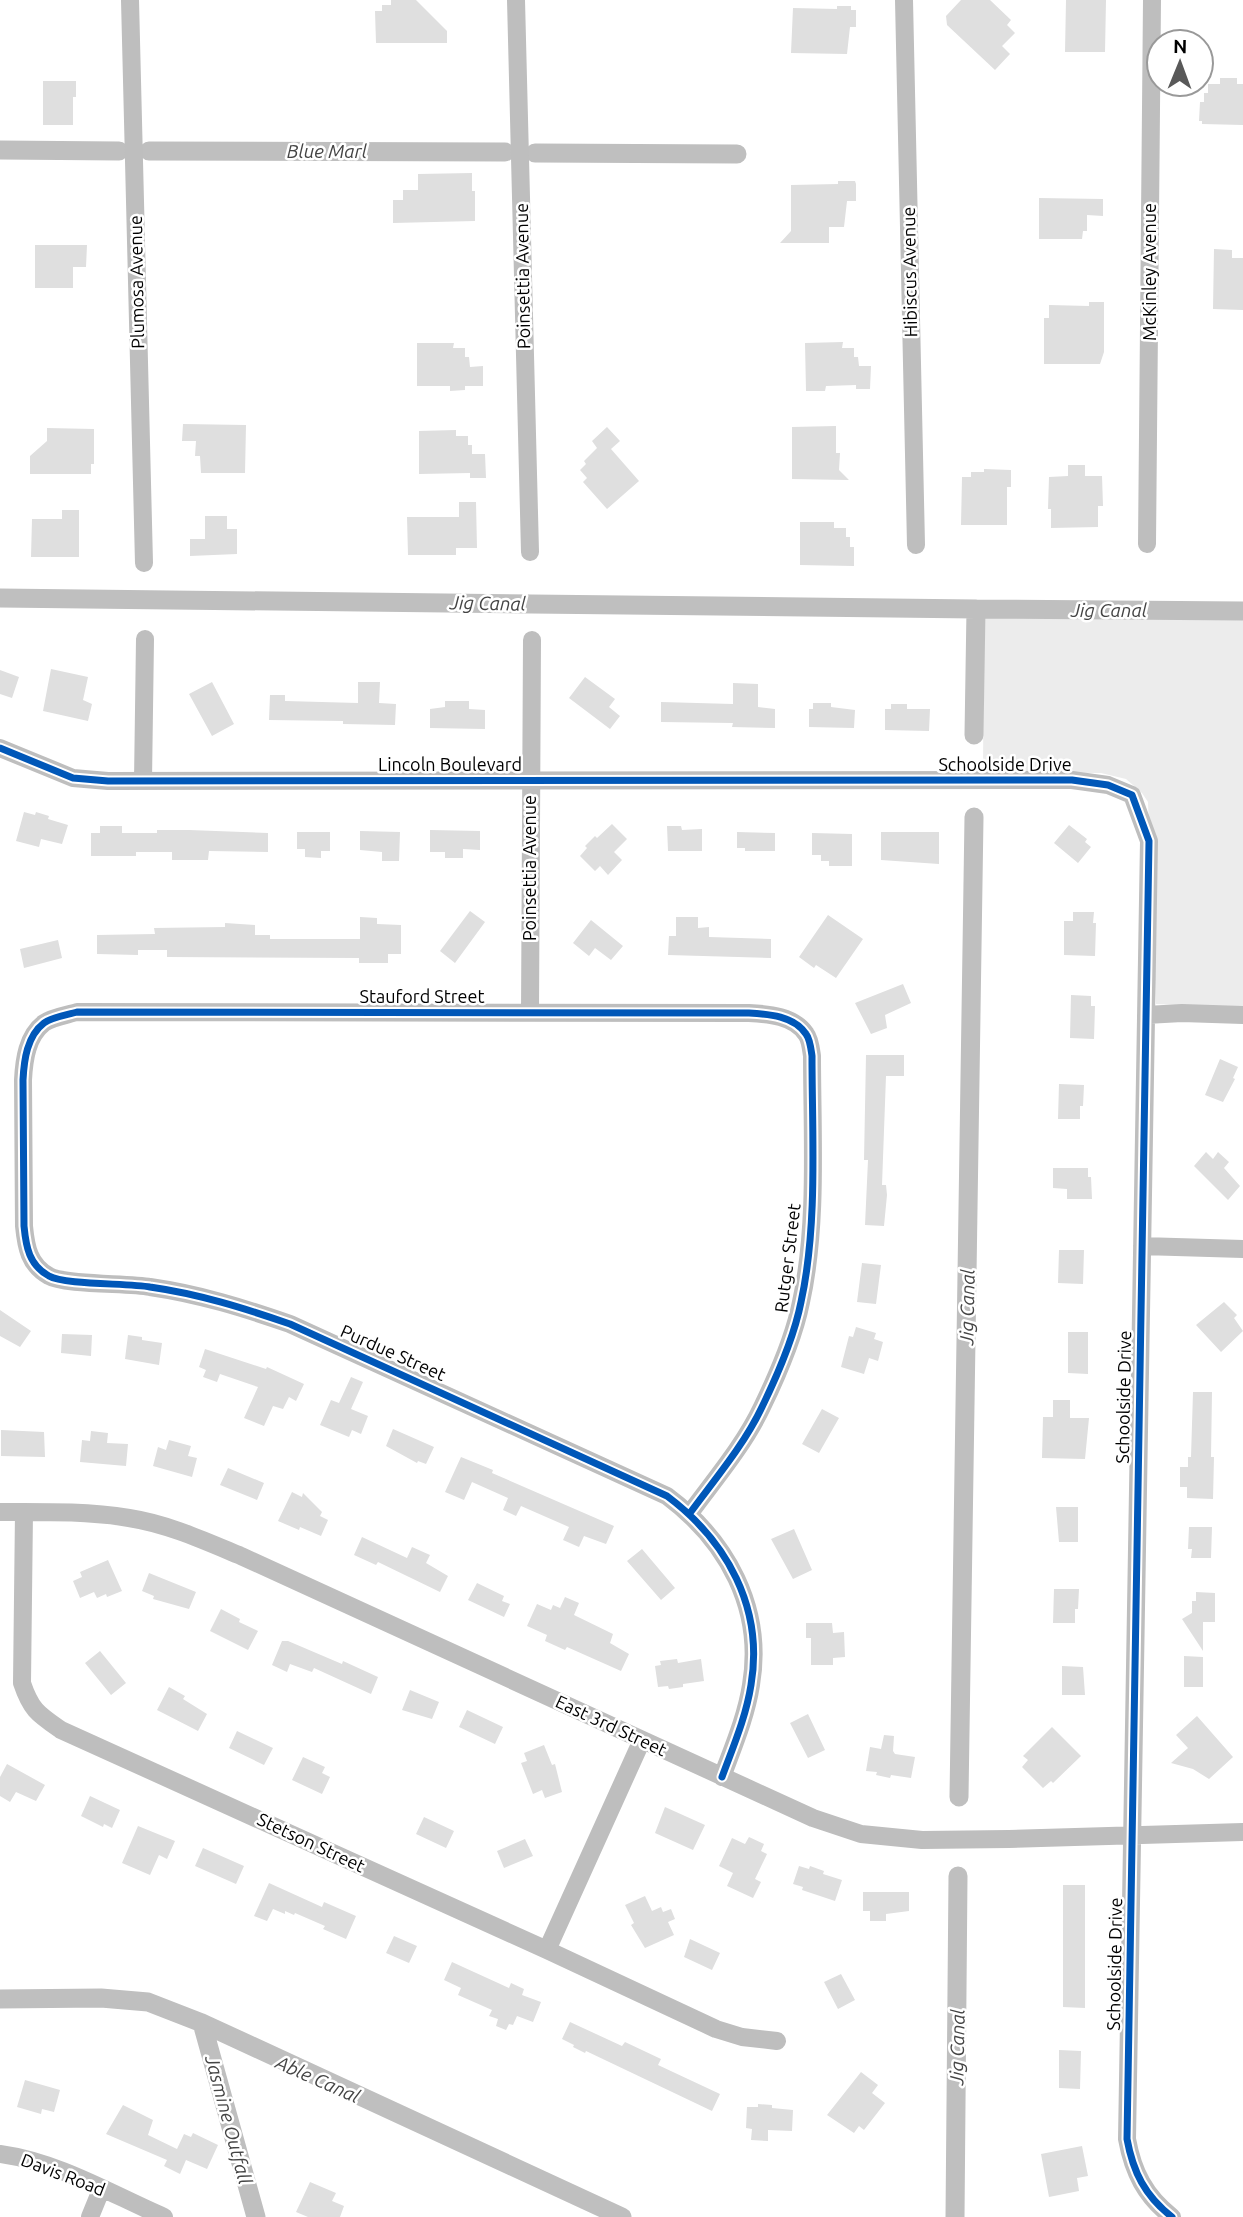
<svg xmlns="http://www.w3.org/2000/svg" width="1243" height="2217" viewBox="0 0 1243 2217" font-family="Ubuntu,sans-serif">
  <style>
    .green { fill: #ececec }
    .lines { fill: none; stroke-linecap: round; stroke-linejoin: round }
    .canal { stroke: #bfbfbf; stroke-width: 19 }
    .building { fill: #dfdfdf }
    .minor { stroke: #bebebe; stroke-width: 18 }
    .cycleway-casing { stroke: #fff; stroke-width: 11 }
    .cycleway { stroke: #0057b8; stroke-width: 7 }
    .labels { text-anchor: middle; stroke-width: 5; stroke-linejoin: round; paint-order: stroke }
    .street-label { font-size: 18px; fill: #000; stroke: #fff }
    .water-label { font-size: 19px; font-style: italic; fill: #444; stroke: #fff }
  </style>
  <rect width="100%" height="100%" fill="#fff"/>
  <path class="green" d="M984 603 1243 607V1008L1156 1004 1148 802 1142 793 1126 779 1101 773 983 772Z"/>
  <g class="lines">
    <path class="canal" d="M0 150 119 151
      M149 151 505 152
      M535 153 737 154
      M0 598 976 609
      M974 735 976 609 1243 611
      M959 1797 974 817
      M0 1999 101 1998 148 2002 202 2023 622 2217
      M202 2023 256 2217
      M955 2217 958 1876"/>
  </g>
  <path class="building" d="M391 0H416L447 31V43H376L375 11H382V5H391Z
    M961 0H990L1011 20 1007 25 1015 33 1002 46 1010 54 995 70 947 25 946 16Z
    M1066 0H1106L1105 52H1065Z
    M837 6H851V10H856V27H850L847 54 791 53 793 8 837 9Z
    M1220 78H1237V84H1243V125L1202 124V121H1199L1200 102H1204V93H1208V84H1220Z
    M43 81H76V97H73V125H43Z
    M472 173V191H475V221L393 223V200H403V190H418V174Z
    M838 181H855L856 184V201H847L844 227H829V243H780L791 231V185L838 184Z
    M1039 198 1103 199V216L1087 215V231H1083L1082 239H1039Z
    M35 245H87L86 267H73V288H35Z
    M1214 249 1232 250V258H1243V310L1213 309Z
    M1089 302H1104V352L1100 364H1044V318H1049V305L1089 306Z
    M843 342 842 348H854V357H858L859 366H871L870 389H856V385L826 386 825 391H806L805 343Z
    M417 343H454L453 348H465V357H469L470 367 483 366V386H465V390L450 391V386H417Z
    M183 424 246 425 245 473H201L200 456H195L196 441H182Z
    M836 426V453H840L839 470 849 480 792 479V427Z
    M607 427 620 441 611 449 639 481 607 509 583 482 587 478 580 470 586 464 584 461 597 448 592 441Z
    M47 428 94 429V464H91V474H30V456L47 441Z
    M456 430V436H468V445H472V454H485L486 478H470V473L419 474V431Z
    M1068 465H1085V476H1102L1103 506H1098V527L1051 528V509H1048L1049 477 1068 476Z
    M984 469 1011 470V487H1007V525H961L962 477H971V472H984Z
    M459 502H476L477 548H456V555H408L407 517H459Z
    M62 510H79V557H31L32 519H62Z
    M205 516H227V529H237V554L190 556V539H205Z
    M800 522H834V528H846V537H850V547H854V566L800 565Z
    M51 669 88 677 83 700 92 704 88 721 43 711Z
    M0 670 19 677 12 698 0 694Z
    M585 677 615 699 609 707 620 716 610 729 569 698Z
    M212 682 234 724 212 736 189 694Z
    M358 682H380L379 703 396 704 395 725 343 724V721L269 720 270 695H285V701L358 703Z
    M733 683 758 684V707L775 709V728L732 727 733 723 661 722V702L733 704Z
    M445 701H469V709L485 710V729L430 728V709L445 707Z
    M813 703H831V707L855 710 854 728 809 727V709H813Z
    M891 704H907V709H930L929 731 885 730V709H891Z
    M24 812 35 815 36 812 49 816 48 819 68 825 62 844 41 839 39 847 16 841Z
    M612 824 627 839 614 852 622 860 608 875 600 866 595 871 580 856 587 848 585 846 595 836 597 838Z
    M1069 825 1087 839 1085 842 1091 847 1078 863 1054 843Z
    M100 826H122V833H157V830H189L268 833V852L209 851 208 860H172V852H136V856H91V833H100Z
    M667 826H681L682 830 702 829V851H668Z
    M430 830 480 831V850L463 849V858H445V852H430Z
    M360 831 400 832 399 861H382V852L360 850Z
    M297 832H330V851H321V858L305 857V849H297Z
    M737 832 775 833V851H745V848H737Z
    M881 832H939V864L881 860Z
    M812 833 852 834V866H829V861H821V855H812Z
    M470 911 485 922 455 963 440 951Z
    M1073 912H1094L1093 923H1096L1095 956 1064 955V921H1073Z
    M828 915 863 939 836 978 816 965 814 968 799 957Z
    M360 917 377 918V924L401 925V954H388V963H359V958L167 957V950H138V955L97 954V935L155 934 154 928 225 927V923L255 925V935H270V939H360Z
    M676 917H698V928L709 927V937L771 939V958L668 955 669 936H676Z
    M591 920 623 946 611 960 595 948 589 956 573 943Z
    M58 940 62 958 24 968 20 949Z
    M903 984 911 1003 885 1015 887 1028 871 1034 855 1003Z
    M1071 995 1091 996V1006H1095L1094 1039 1070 1038Z
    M866 1055H904V1076H886L882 1185H886L887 1195 884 1226 865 1225 868 1160H864Z
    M1220 1059 1238 1067 1233 1078 1235 1079 1223 1102 1205 1095Z
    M1059 1084 1084 1085 1083 1106H1080V1119H1058Z
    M1206 1152 1213 1159 1218 1152 1229 1162 1224 1168 1240 1186 1228 1200 1194 1166Z
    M1053 1168H1088V1177H1091L1092 1199H1067V1189L1053 1188Z
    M1059 1250H1084L1083 1284 1058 1283Z
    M862 1263 881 1265 876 1304 857 1302Z
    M1224 1302 1237 1315 1234 1318 1243 1331 1221 1352 1196 1325Z
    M0 1310 31 1331 20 1347 0 1336Z
    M856 1327 876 1333 874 1339 883 1342 878 1361 869 1358 864 1374 841 1367 849 1336 853 1337Z
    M1068 1332H1088V1374L1068 1373Z
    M62 1334 92 1335 91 1356 61 1353Z
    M128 1335 142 1337V1340L162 1343 159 1365 125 1359Z
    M205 1349 266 1369 267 1367 304 1384 296 1401 289 1397 283 1409 273 1406 264 1426 244 1418 258 1387 220 1374 217 1382 203 1377 206 1370 199 1367Z
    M351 1377 363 1382 351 1409 368 1416 361 1434 352 1430 349 1437 320 1425 331 1400 339 1403Z
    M1193 1392H1212L1211 1457H1214L1213 1499 1187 1498V1487H1180V1467H1188V1457H1191Z
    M1053 1400H1070V1418H1089L1085 1459 1042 1458 1043 1417H1053Z
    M822 1409 839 1418 819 1453 802 1444Z
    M393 1429 434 1447 426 1464 418 1461 417 1463 386 1446Z
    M1 1430 44 1432 45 1457 1 1456Z
    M91 1431 108 1433 107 1443 128 1444 126 1466 80 1462 82 1440 90 1441Z
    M169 1440 191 1446 188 1456 197 1458 192 1477 153 1466 158 1447 166 1450Z
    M461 1457 493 1470 492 1473 614 1526 606 1544 584 1536 579 1547 563 1540 569 1527 521 1506 516 1516 503 1510 508 1498 472 1482 464 1500 445 1492Z
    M228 1468 264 1483 257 1500 220 1485Z
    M292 1492 302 1497 303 1493 322 1512 320 1516 328 1520 321 1536 300 1527 299 1530 278 1521Z
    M1056 1507H1078V1542H1059Z
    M1189 1527H1212L1211 1558H1191L1192 1549H1188Z
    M794 1529 812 1570 793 1579 771 1539Z
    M362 1537 407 1558 412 1547 430 1555 426 1563 448 1576 440 1592 378 1562 376 1565 354 1555Z
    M642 1549 675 1588 661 1600 627 1561Z
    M108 1560 122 1591 107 1597 106 1594 97 1598 94 1592 80 1598 73 1581 82 1577 80 1572Z
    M149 1573 196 1592 189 1609 153 1599 154 1596 142 1591Z
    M477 1583 504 1596 502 1601 510 1604 504 1617 468 1600Z
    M1054 1589H1079L1078 1609H1075V1623H1053Z
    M1196 1592 1215 1593V1622H1203V1651L1182 1619 1192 1613V1601H1196Z
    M565 1597 579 1603 574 1615 613 1634 610 1643 629 1654 621 1671 567 1647 565 1650 545 1641 547 1635 527 1626 537 1604 551 1610 553 1605 560 1608Z
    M221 1609 240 1619 239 1622 258 1631 248 1650 210 1631Z
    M806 1623H832L833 1633 844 1632 845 1657 833 1658V1665H811V1638H806Z
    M282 1641H288L342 1664 343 1661 378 1677 371 1694 314 1668 312 1672 290 1664 287 1672 272 1665Z
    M100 1651 126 1683 111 1695 85 1663Z
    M1184 1656 1203 1657V1687H1184Z
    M677 1659 678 1663 701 1659 704 1681 683 1684V1687L669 1689 668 1686 658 1687 655 1666 661 1665 660 1661Z
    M1062 1666 1083 1667 1085 1695H1062Z
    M169 1687 185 1696 183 1699 207 1714 198 1731 157 1710Z
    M410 1690 439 1702 432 1719 402 1710Z
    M467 1710 503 1727 495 1744 459 1727Z
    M808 1714 825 1750 808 1758 790 1723Z
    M1197 1716 1233 1757 1209 1779 1193 1769 1171 1763 1188 1748 1176 1735Z
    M1052 1727 1081 1756 1053 1783 1051 1781 1043 1788 1022 1767 1028 1760 1023 1756Z
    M237 1731 273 1748 264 1765 229 1748Z
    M884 1735 894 1736 893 1751 895 1754 915 1757 911 1778 891 1775 890 1778 876 1775 877 1772 866 1771 870 1747 881 1749Z
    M544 1745 552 1765 555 1764 562 1792 545 1798 542 1790 533 1794 521 1763 527 1761 524 1753Z
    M303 1757 325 1767 322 1773 330 1777 322 1794 292 1780Z
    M7 1764 45 1785 36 1801 16 1792 10 1802 0 1796V1777Z
    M90 1796 120 1810 112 1828 104 1824 103 1827 81 1816Z
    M665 1807 705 1825 693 1850 655 1833Z
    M424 1817 454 1831 446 1848 416 1834Z
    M138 1826 175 1841 167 1859 159 1855 150 1875 122 1863Z
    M749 1837 764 1844 761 1851 767 1854 755 1879 761 1882 753 1898 727 1886 733 1873 719 1866 732 1838 745 1844Z
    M525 1839 533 1856 504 1868 497 1851Z
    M203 1848 244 1866 236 1884 195 1866Z
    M799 1866 809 1869 810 1866 824 1871 823 1874 842 1880 835 1901 802 1890 803 1887 793 1884Z
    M269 1883 322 1907 324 1902 356 1916 346 1939 323 1929 325 1926 295 1913 294 1915 285 1911V1914L273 1909 267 1921 254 1916Z
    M1063 1885H1085V2008L1063 2007Z
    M863 1892H909V1911L886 1914V1921H870V1911H863Z
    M645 1896 652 1911 661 1907 663 1912 671 1909 675 1919 668 1922 674 1935 645 1948 631 1925 634 1923 625 1905Z
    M394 1936 417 1946 409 1963 386 1953Z
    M690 1939 720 1953 712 1970 684 1957Z
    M452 1962 509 1988 511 1983 524 1989 522 1995 541 2002 533 2022 517 2016 513 2025 509 2024 506 2030 496 2026 498 2019 489 2016 492 2010 458 1995 461 1988 444 1980Z
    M841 1974 855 2000 838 2009 824 1982Z
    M570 2022 622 2046 625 2042 661 2059 658 2065 720 2094 712 2111 586 2051 585 2053 573 2047 574 2045 562 2039Z
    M1059 2050 1081 2051 1080 2089 1059 2088Z
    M861 2072 878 2085 872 2093 885 2103 864 2130 859 2126 854 2133 827 2115Z
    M25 2080 60 2090 54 2112 42 2109 41 2114 17 2107Z
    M758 2104 772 2105V2108L793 2110 792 2131 768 2130V2141L751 2140 752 2129 746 2128 747 2107H758Z
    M123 2105 153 2120 148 2135 177 2149 184 2134 191 2137 193 2133 218 2145 207 2169 186 2160 180 2174 164 2166 167 2160 106 2134Z
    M1082 2146 1088 2176 1077 2178 1079 2191 1049 2197 1041 2154Z
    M310 2182 336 2193 332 2201 344 2206 340 2217H308L296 2212Z"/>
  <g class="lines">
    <path class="minor" d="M130 0 144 563
      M516 0 530 552
      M904 0 916 545
      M1147 544 1152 0
      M0 748 73 778 108 781 1072 780 1108 785 1132 795 1149 841 1127 2139C1133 2172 1145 2196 1172 2217
      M143 781 145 639
      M530 1013 532 640
      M1146 1015 1182 1013 1243 1015
      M1142 1246 1243 1249
      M0 1512C43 1512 86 1511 129 1518 168 1524 205 1541 241 1556L813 1818 861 1834 922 1840 1009 1839 1243 1832
      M24 1512 22 1683C31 1710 38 1714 61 1730L547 1950 716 2029 742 2037 777 2041
      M690 1513C715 1479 744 1445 762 1407 778 1374 794 1338 801 1302 818 1225 812 1134 812 1056 811 1049 810 1039 806 1034 794 1016 769 1014 749 1013L77 1012C67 1015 52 1017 44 1023 27 1036 24 1060 23 1080L24 1226C26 1247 29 1265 49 1276 64 1285 129 1283 150 1287 199 1294 244 1308 290 1324L667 1496C727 1541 764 1608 751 1685 746 1717 733 1747 722 1777
      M547 1950 642 1740
      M0 2154C58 2162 111 2194 164 2217
      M90 2217 101 2190"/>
    <g class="cycleway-casing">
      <path id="cycleway" d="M0 748 73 778 108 781 1072 780 1108 785 1132 795 1149 841 1127 2139C1133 2172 1145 2196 1172 2217
        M690 1513C715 1479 744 1445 762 1407 778 1374 794 1338 801 1302 818 1225 812 1134 812 1056 811 1049 810 1039 806 1034 794 1016 769 1014 749 1013L77 1012C67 1015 52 1017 44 1023 27 1036 24 1060 23 1080L24 1226C26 1247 29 1265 49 1276 64 1285 129 1283 150 1287 199 1294 244 1308 290 1324L667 1496C727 1541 764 1608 751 1685 746 1717 733 1747 722 1777"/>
    </g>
    <use href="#cycleway" class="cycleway"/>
  </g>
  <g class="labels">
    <g class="street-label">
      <text transform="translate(910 272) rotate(-91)" y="6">Hibiscus Avenue</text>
      <text transform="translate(1150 272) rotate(-90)" y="6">McKinley Avenue</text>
      <text transform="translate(523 276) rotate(-91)" y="6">Poinsettia Avenue</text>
      <text transform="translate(137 282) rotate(-91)" y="6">Plumosa Avenue</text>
      <text x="450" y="771">Lincoln Boulevard</text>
      <text x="1005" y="771">Schoolside Drive</text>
      <text transform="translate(530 868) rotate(-90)" y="6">Poinsettia Avenue</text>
      <text x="422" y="1003">Stauford Street</text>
      <text transform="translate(788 1258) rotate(-83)" y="6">Rutger Street</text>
      <text transform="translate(393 1353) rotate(24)" y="6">Purdue Street</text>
      <text transform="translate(1124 1397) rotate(-89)" y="6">Schoolside Drive</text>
      <text transform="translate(611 1726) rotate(25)" y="6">East 3rd Street</text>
      <text transform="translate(311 1843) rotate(25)" y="6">Stetson Street</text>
      <text transform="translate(1115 1964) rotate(-89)" y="6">Schoolside Drive</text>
      <text transform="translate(63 2175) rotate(21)" y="6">Davis Road</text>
    </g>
    <g class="water-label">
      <text x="327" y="158">Blue Marl</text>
      <text transform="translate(488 603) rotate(1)" y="7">Jig Canal</text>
      <text x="1109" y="617">Jig Canal</text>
      <text transform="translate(967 1307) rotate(-89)" y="7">Jig Canal</text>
      <text transform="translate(957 2047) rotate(-89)" y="7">Jig Canal</text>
      <text transform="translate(318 2079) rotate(24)" y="7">Able Canal</text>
      <text transform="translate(229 2120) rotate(75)" y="7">Jasmine Outfall</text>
    </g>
  </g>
  <g transform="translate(1180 63) rotate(1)"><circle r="33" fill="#ffffff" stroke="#999999" stroke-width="2"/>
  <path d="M0-5L12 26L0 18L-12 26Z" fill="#595959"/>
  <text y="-10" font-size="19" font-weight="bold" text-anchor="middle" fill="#000000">N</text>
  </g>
</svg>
